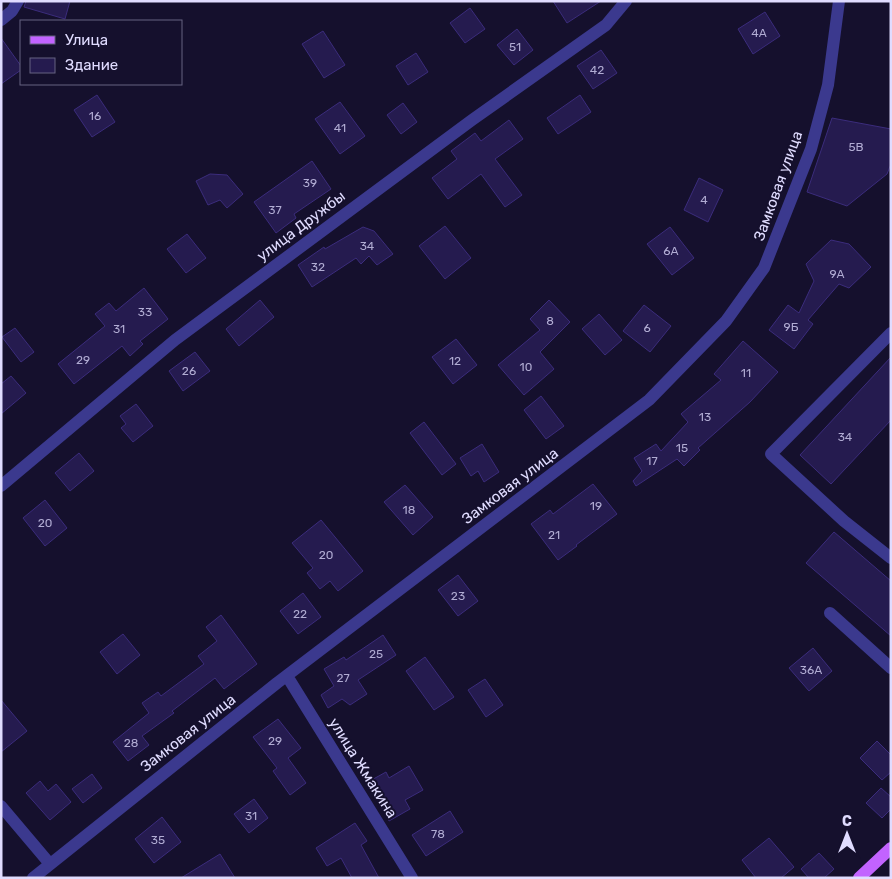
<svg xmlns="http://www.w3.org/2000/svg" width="892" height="879" viewBox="0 0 892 879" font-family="Rubik,sans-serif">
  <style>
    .building { fill: #251b4f; stroke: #3b2c7c }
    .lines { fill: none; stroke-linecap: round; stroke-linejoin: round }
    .minor { stroke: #3b398e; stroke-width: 12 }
    .major { stroke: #c263ff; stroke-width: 12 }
    .labels { text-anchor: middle; stroke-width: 4; stroke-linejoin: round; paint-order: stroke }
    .number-label { font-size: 12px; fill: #b1acd3 }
    .street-label { font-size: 15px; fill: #e0dcff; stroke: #15102d }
  </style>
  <rect width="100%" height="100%" fill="#15102d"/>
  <path class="building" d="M26 1H70L65 19 24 7Z
    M553 1H601L567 23Z
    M470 8 485 29 465 43 450 23Z
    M765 12 780 36 753 54 738 29Z
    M517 29 533 50 514 65 497 45Z
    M323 31 345 65 324 78 302 44Z
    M1 38 21 66V70L1 84Z
    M601 50 617 73 593 89 577 66Z
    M416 53 428 72 408 85 396 66Z
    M97 95 115 122 92 137 74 110Z
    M580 95 591 112 558 134 547 118Z
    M340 102 365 136 340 154 315 119Z
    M403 103 417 122 401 134 387 115Z
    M832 118 891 129V164L887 174 847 206 807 192Z
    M509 120 523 139 495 159 522 195 505 207 481 174 448 199 432 178 457 159 451 151 475 133 481 141Z
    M312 161 331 189 294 214 296 218 276 233 254 202Z
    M210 174 227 175 243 194 227 208 220 200 208 205 196 181Z
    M699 178 723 190 708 222 684 210Z
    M445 226 471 258 445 279 419 246Z
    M363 227 374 231 393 254 377 265 369 256 361 264 356 258 312 287 298 265 324 247 325 249Z
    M670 227 694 258 672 275 647 244Z
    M187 234 206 258 186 273 167 249Z
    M831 240 849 244 871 267 849 288 839 284 808 320 813 324 794 349 769 330 788 305 799 313 814 281 806 264Z
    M144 288 168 319 140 341 143 344 130 356 122 346 74 384 58 364 105 326 95 314 109 303 116 311Z
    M260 300 274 317 239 346 226 329Z
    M549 300 570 322 540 352 554 369 524 395 498 365 540 330 530 319Z
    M644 305 671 326 650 352 623 331Z
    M599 314 622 340 605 355 582 329Z
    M15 328 34 352 21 362 2 337Z
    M456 339 477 365 453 384 432 357Z
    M743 341 778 372 750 402 698 448 700 450 684 466 677 459 636 486 633 481 642 471 634 458 656 444 661 451 688 422 681 414 721 380 714 374Z
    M195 352 210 371 183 391 169 371Z
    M891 357V420L831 484 800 455Z
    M11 376 26 393 1 414V384Z
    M541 396 564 426 546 439 524 410Z
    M136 404 153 426 133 442 121 428 126 424 120 416Z
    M424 422 456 464 442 475 410 433Z
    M482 444 499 472 484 482 478 471 471 476 460 458Z
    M79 453 94 471 70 491 55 473Z
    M593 484 617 514 576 545 577 546 558 560 531 524 550 510 553 514Z
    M405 485 433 517 413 535 384 502Z
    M45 500 67 528 45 546 23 518Z
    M321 520 363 571 338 591 330 581 320 589 307 573 313 568 292 543Z
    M834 532 891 581V636L806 563Z
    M458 575 478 601 458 616 438 590Z
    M303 593 321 617 298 634 280 611Z
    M221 615 257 664 224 689 215 678 172 711 174 713 142 736 149 745 128 761 113 742 149 713 142 703 158 692 161 696 204 664 198 656 217 641 206 627Z
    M123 634 140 655 117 674 100 652Z
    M383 635 396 655 358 680 367 694 350 705 342 699 328 708 321 695 334 686 324 669 344 657 346 660Z
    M813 648 832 671 809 691 789 668Z
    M425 657 454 697 434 710 406 671Z
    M485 679 503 705 486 717 468 690Z
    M1 700 27 731 1 752Z
    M278 719 301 748 288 758 306 783 290 795 273 771 277 768 253 737Z
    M877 741 891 755V772L882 780 860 758Z
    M409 766 423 790 405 800 410 809 389 821 368 782 386 772 389 778Z
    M92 774 102 788 83 803 72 789Z
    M40 781 48 791 56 784 71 802 50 820 26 793Z
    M881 788 891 797V809L882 818 866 803Z
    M254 799 268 818 249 833 234 814Z
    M450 811 463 832 426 856 412 835Z
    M162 817 181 842 154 863 135 839Z
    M355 823 367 841 361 845 379 878H352L341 858 327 866 316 848Z
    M769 838 794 867 781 878H756L742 860Z
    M819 853 834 869 824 878H809L801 869Z
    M220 854 235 878H181Z"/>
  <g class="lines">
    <path class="minor" d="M1 20 12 11 18 1
      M891 333 771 454 844 521 891 558
      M1 486 175 340 472 120 606 25 626 1
      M830 613 891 668
      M287 676 412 878
      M1 806 50 864
      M33 878 277 683 649 400 726 321 764 268 811 149 828 85 839 1"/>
    <path class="major" d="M859 878 891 848"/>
  </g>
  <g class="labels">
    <g class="number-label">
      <text x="759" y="37">4А</text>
      <text x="515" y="51">51</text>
      <text x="597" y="74">42</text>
      <text x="95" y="120">16</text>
      <text x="340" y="132">41</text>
      <text x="856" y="151">5В</text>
      <text x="310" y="187">39</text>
      <text x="704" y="204">4</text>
      <text x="275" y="214">37</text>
      <text x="367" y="250">34</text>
      <text x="671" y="255">6А</text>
      <text x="318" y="271">32</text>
      <text x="837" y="278">9А</text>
      <text x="145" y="316">33</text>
      <text x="550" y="325">8</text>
      <text x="791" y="331">9Б</text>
      <text x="647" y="332">6</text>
      <text x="119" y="333">31</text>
      <text x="83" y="364">29</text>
      <text x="455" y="365">12</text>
      <text x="526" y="371">10</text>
      <text x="189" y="375">26</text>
      <text x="746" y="377">11</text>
      <text x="705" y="421">13</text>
      <text x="845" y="441">34</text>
      <text x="682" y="452">15</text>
      <text x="652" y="465">17</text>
      <text x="596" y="510">19</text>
      <text x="409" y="514">18</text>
      <text x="45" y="527">20</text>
      <text x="554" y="539">21</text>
      <text x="326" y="559">20</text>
      <text x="458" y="600">23</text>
      <text x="300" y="618">22</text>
      <text x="376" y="658">25</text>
      <text x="811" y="674">36А</text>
      <text x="343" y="682">27</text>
      <text x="275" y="745">29</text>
      <text x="131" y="747">28</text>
      <text x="251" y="820">31</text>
      <text x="438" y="838">78</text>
      <text x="158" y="844">35</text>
    </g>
    <g class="street-label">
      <text transform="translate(778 186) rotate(-70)" y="5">Замковая улица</text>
      <text transform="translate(301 226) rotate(-37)" y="5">улица Дружбы</text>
      <text transform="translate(510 486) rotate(-37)" y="5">Замковая улица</text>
      <text transform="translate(188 733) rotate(-38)" y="5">Замковая улица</text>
      <text transform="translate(363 768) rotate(58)" y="5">улица Жмакина</text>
    </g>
  </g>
  <rect width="892" height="879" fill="none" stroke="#e0dcff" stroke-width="5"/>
  <rect x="20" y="20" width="162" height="65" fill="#15102d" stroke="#666281"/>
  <rect x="30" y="36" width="25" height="8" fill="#c263ff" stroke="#666281"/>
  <text x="65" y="45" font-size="15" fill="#e0dcff">Улица</text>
  <rect x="30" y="58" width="25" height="15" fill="#251b4f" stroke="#666281"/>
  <text x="65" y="70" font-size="15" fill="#e0dcff">Здание</text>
  <g transform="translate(847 834)" stroke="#15102d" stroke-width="4" paint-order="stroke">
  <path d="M0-4L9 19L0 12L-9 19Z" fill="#e0dcff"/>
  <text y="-8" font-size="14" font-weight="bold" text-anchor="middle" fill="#e0dcff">С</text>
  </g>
</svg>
